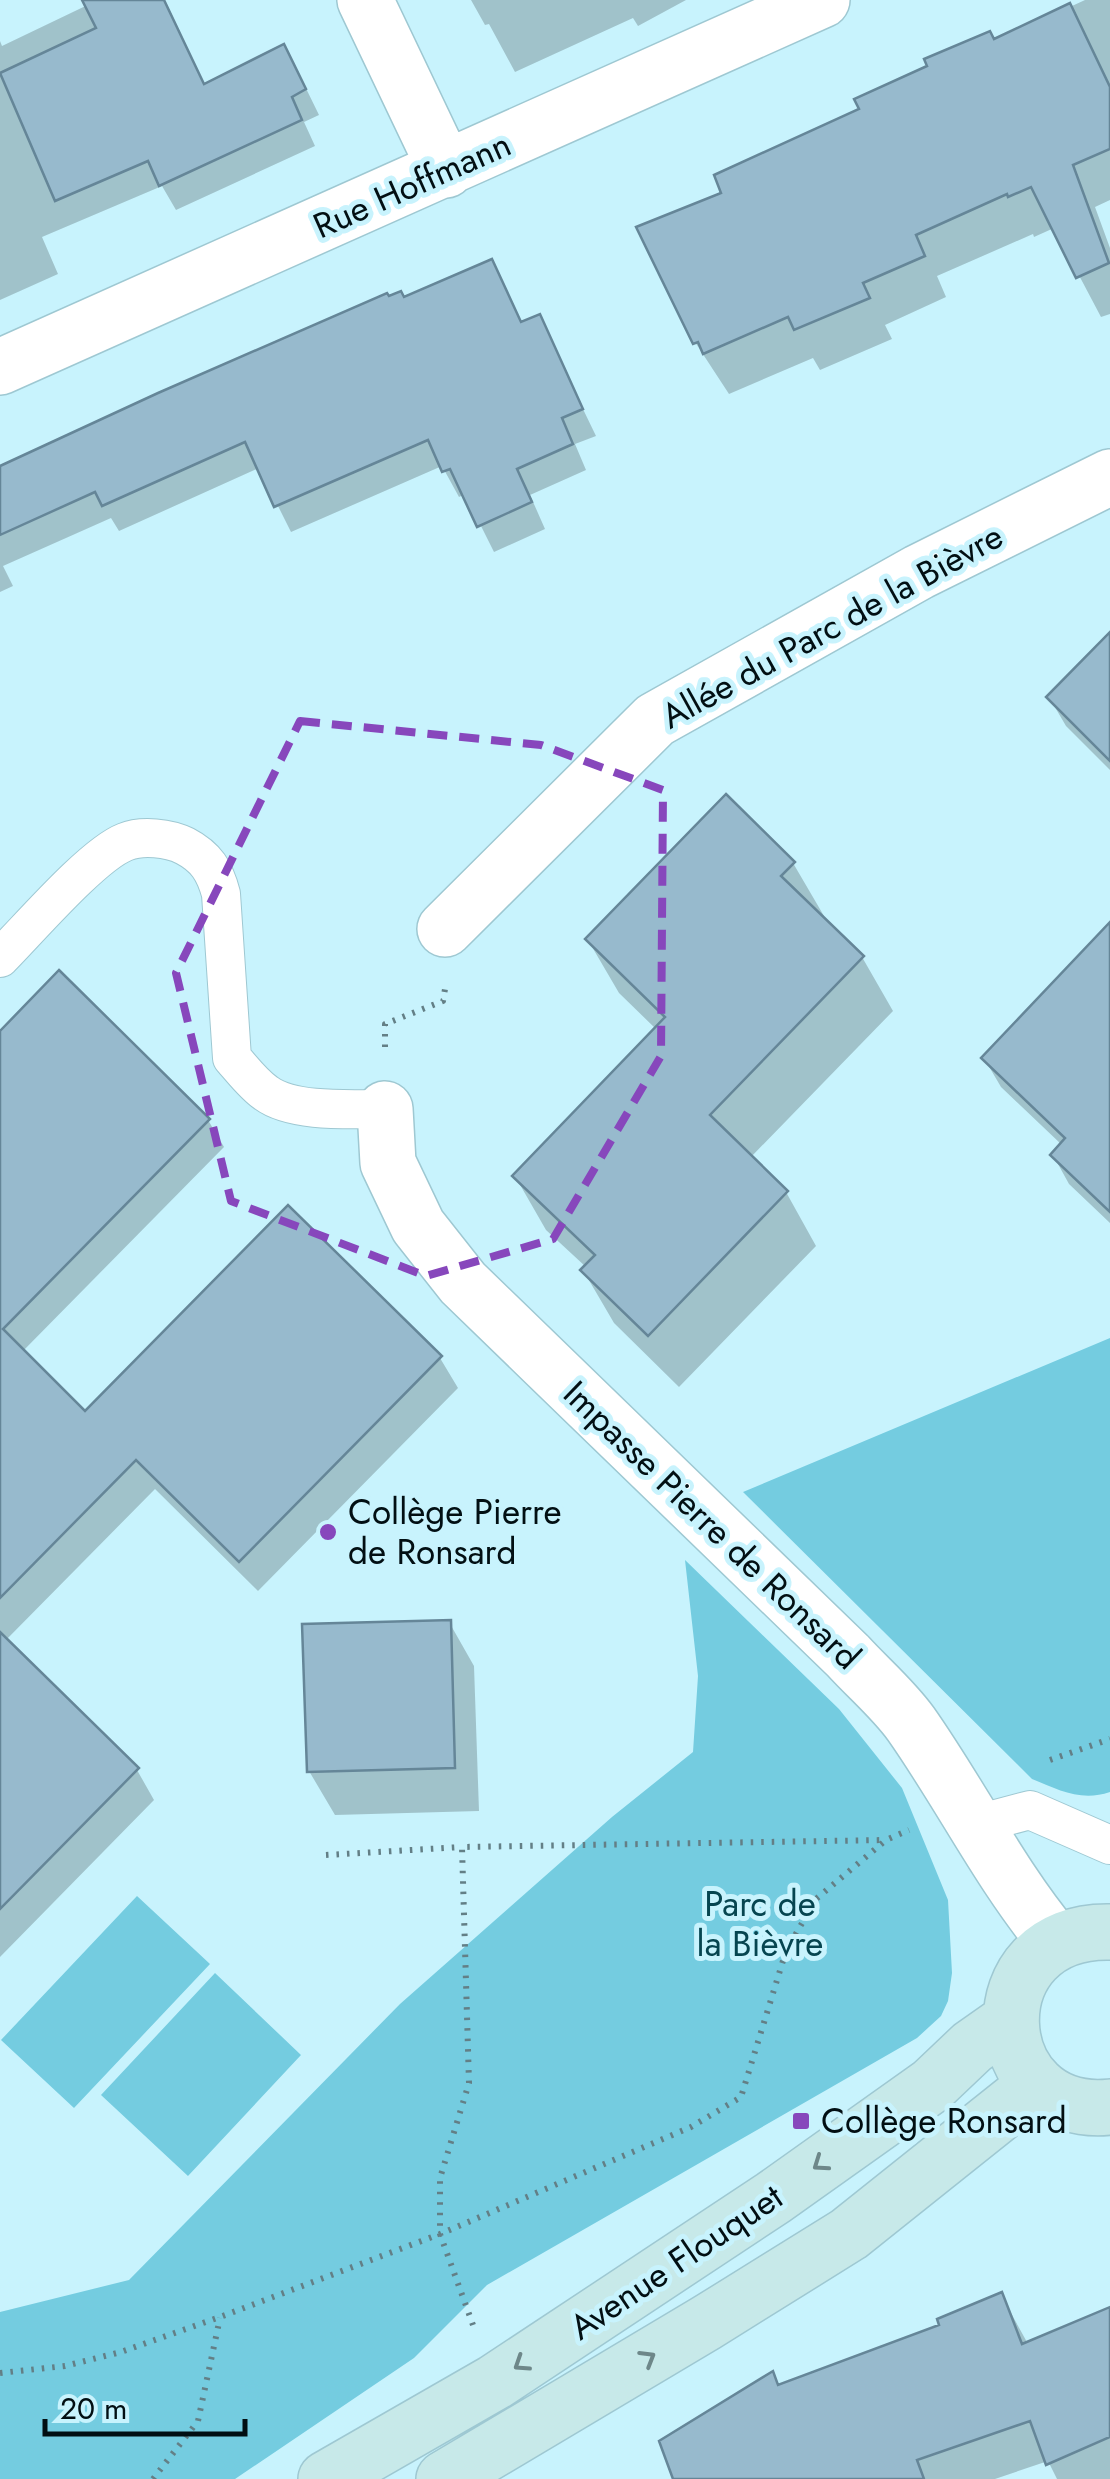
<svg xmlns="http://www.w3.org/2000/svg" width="1110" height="2479" viewBox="0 0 1110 2479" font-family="Jost,sans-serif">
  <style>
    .green { fill: #74cce0 }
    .shadow { fill: #0003 }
    .building { fill: #97bacd; stroke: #658698; stroke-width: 2.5 }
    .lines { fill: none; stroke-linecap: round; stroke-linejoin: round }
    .lane-casing { stroke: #9ec8d2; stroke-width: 40 }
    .street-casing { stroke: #9ec8d2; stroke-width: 58 }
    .secondary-casing { stroke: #9ec8d2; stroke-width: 58 }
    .path { stroke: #637f86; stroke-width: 6; stroke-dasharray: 2.5 8; stroke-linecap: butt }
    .lane { stroke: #fff; stroke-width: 38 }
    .street { stroke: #fff; stroke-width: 55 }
    .secondary { stroke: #c7e9e9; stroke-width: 55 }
    .oneway { stroke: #6e8789 }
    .marked { fill: none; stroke: #8747bc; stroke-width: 8; stroke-dasharray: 20 12; stroke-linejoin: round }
    .poi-dot { fill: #8747bc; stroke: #c8f3fd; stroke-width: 4 }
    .labels { text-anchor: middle; stroke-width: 10; stroke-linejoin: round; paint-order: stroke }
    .street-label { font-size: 35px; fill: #020f13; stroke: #c8f3fd }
    .poi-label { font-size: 35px; fill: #020f13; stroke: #c8f3fd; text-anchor: start }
    .park-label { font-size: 35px; fill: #064550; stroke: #c8f3fd }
  </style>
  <rect width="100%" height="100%" fill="#c8f3fd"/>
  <path class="green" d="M1110 1338V1792C1081 1802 1059 1790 1032 1779L743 1492Z
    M685 1560 839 1709 902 1788 948 1900 952 1973 948 2001 941 2016 917 2038 487 2285 414 2358 235 2479H0V2312L129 2280 400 2004 612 1817 693 1752 698 1676Z
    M137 1896 210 1964 74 2108 1 2040Z
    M215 1973 301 2055 188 2176 101 2095Z"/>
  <path class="shadow" d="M98 0H165L205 86 298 72 319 115 304 122 315 146 176 210 162 186 42 237 58 274 0 300V41L2 46Z
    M686 0 638 26 633 18 515 72 489 24 485 25 471 0Z
    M1085 0H1110V200L1095 207 1110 248V314L1101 317 1054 228 1034 237 1033 234 937 276 946 297 885 325 892 339 820 370 813 358 729 394 695 342 724 194 862 110 994 42Z
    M491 262 522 324 539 318 596 436 575 444 586 470 530 495 545 529 494 552 465 494 459 497 442 466 291 532 259 468 119 531 111 518 3 566 13 586 0 592V468Z
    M1110 636V770L1066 726 1049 697Z
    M793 863 824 916 822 919 862 957 893 1011 750 1158 786 1192 816 1246 679 1387 614 1323 583 1270 586 1267 546 1230 515 1176 657 1030 619 993 588 940Z
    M1110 926V1223L1069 1184 1053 1155 1062 1145 1001 1087 984 1058Z
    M0 1034 208 1120 224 1147 22 1352 85 1414 440 1358 458 1388 258 1591 155 1489 5 1641 137 1770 154 1800 0 1957Z
    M449 1622 474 1666 479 1811 335 1815 309 1771Z
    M1001 2295 1028 2344 1110 2310V2479H1057L1048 2461 995 2479H676L779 2387 942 2327Z"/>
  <path class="building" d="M82 0H164L204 84 284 44 306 89 292 97 302 120 159 186 148 161 55 201 0 73 96 28Z
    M1070 3 1110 87V149L1073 165 1109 263 1076 278 1031 187 1008 197 1007 194 916 235 925 256 863 283 870 298 794 330 788 317 703 354 698 342 693 344 636 227 721 193 714 175 859 109 854 99 927 66 924 59 990 31 994 39Z
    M492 259 521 322 540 314 583 409 562 418 573 444 517 469 532 502 477 527 450 469 442 472 428 440 274 507 245 442 102 506 95 492 0 535V466L158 393 387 293 389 296 401 291 404 297Z
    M1110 632V761L1046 697Z
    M726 794 795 862 781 876 864 956 710 1115 788 1191 648 1336 580 1270 595 1255 512 1176 665 1017 585 939Z
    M1110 922V1212L1050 1155 1065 1138 981 1058Z
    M59 970 210 1119 3 1329 85 1411 288 1205 442 1356 239 1562 136 1460 0 1598V1031Z
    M451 1620 455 1768 307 1772 302 1624Z
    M0 1632 139 1768 0 1909Z
    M1002 2292 1022 2344 1110 2307V2437L1046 2465 1030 2421 917 2460 924 2479H673L659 2441 773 2371 778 2385 939 2325 937 2319Z"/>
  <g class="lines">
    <g class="lane-casing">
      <path id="lane" d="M0 958C28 930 92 855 125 842 142 835 169 838 185 846 206 857 215 871 221 894L232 1058C242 1069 253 1084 266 1093 293 1113 352 1109 385 1109
        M977 1824 1030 1810 1110 1845"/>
    </g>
    <g class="street-casing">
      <path id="street" d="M365 0 446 170
        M0 367 822 0
        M445 929 655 720 919 572 1110 477
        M385 1109 388 1163 418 1226 463 1283 848 1656C868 1678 893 1699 911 1724 961 1795 1000 1875 1056 1942"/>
    </g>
    <g class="secondary-casing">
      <path id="secondary" d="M1110 1932C973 1929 984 2120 1110 2107
        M326 2479 495 2382 773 2198 932 2085 972 2047 1009 2021
        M444 2479 706 2323 849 2234 1037 2084"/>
    </g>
    <path class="path" d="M385 1047V1024L443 1001 445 989
      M1050 1760 1110 1739
      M326 1855 462 1847
      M473 2325 440 2234V2178L469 2083 462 1847 886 1840
      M0 2373 65 2366 121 2352 220 2317 440 2234 691 2127 741 2097 786 1951 816 1899 886 1840 909 1830
      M153 2479 198 2421 220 2318"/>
    <use href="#lane" class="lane"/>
    <use href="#street" class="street"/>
    <use href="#secondary" class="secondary"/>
  </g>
  <defs><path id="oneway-chevron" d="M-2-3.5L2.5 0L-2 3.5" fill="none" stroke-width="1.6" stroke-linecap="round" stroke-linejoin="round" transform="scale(2.5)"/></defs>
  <g class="oneway">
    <use href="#oneway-chevron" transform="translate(820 2164) rotate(145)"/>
    <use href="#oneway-chevron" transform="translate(648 2358) rotate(-31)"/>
    <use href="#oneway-chevron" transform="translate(521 2364) rotate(147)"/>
  </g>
  <path class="marked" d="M300 721 541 745 663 790 661 1056 553 1239 426 1276 231 1201 176 973Z"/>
  <g class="poi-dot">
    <circle cx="328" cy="1532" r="10"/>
    <rect x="791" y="2111" width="20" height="20" rx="5"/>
  </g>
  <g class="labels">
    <g class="street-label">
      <text transform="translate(412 185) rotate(-24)" y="12">Rue Hoffmann</text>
      <text transform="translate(832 626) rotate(-29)" y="12">Allée du Parc de la Bièvre</text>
      <text transform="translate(712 1525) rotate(44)" y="12">Impasse Pierre de Ronsard</text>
      <text transform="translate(676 2262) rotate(-34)" y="12">Avenue Flouquet</text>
    </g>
    <g class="poi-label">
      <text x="348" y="1524">Collège Pierre<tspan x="348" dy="40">de Ronsard</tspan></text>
      <text x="821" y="2133">Collège Ronsard</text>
    </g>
    <g class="park-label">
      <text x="760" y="1916">Parc de<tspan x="760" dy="40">la Bièvre</tspan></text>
    </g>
  </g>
  <path d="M45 2419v15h200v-15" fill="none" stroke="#020f13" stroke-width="5"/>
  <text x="60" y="2419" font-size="30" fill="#020f13" stroke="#c8f3fd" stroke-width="8" paint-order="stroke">20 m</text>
</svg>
